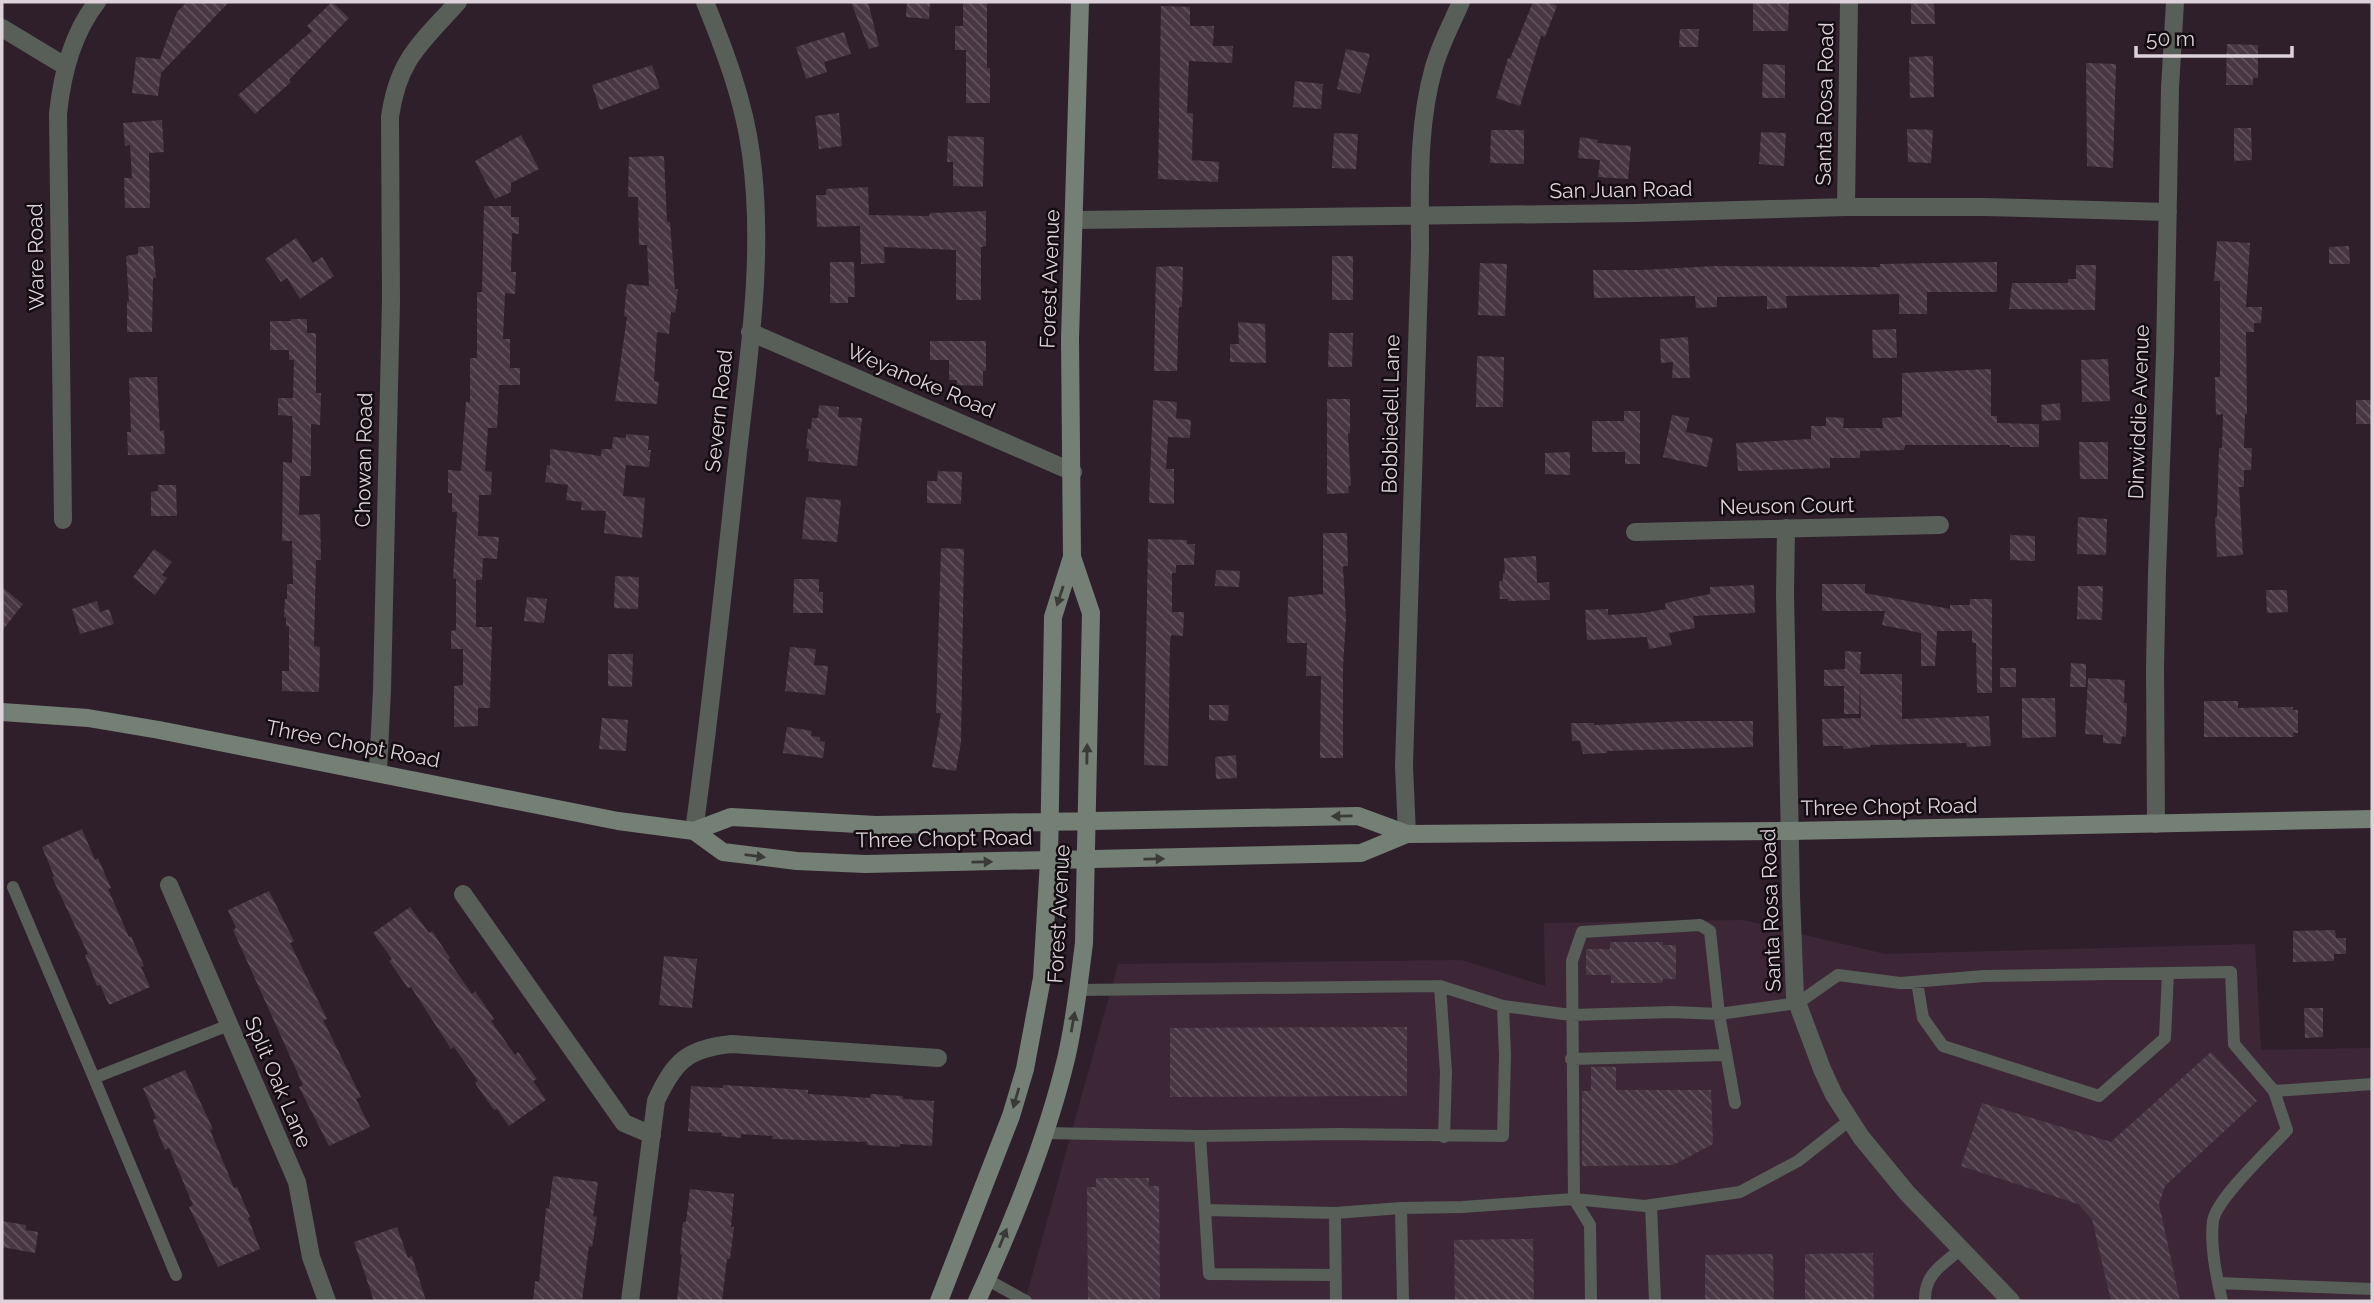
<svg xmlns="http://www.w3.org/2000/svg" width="2374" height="1303" viewBox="0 0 2374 1303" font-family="Raleway,sans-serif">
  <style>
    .built { fill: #3d2737 }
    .building { fill: url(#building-back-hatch) }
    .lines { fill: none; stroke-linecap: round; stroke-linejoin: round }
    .service { stroke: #575f58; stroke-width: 12 }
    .minor { stroke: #575f58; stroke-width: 18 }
    .secondary { stroke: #748075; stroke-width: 18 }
    .oneway { fill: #3a3a39 }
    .labels { text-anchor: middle; stroke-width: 5; stroke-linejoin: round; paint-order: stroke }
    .street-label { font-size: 21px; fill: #ddd2d9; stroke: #130c11 }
  </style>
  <defs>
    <pattern id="building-back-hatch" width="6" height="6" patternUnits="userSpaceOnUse" patternTransform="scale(1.75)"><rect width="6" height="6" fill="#483743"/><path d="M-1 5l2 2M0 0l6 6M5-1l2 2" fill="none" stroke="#62535e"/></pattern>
  </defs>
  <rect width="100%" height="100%" fill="#2f1f2b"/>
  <path class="built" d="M1743 920 1885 954 2255 944 2261 1050 2372 1048V1301H1025L1118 964 1461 960 1545 986 1544 923Z"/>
  <path class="building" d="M187 2H229L161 73 158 96 132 93 136 57 160 59 177 12Z
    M332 2 349 18 289 80 291 82 255 114 238 95 312 31 307 26Z
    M851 2H868L879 46 869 49Z
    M907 2H930L929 19 906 17Z
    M1533 2H1548L1557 6 1545 37 1541 36 1520 106 1496 98 1508 58 1510 59Z
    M1753 2H1789L1788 31H1753Z
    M1911 2H1934L1935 24H1911Z
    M963 3H987V68H990V103H966V50H955V26H963Z
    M1161 6 1190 7V26H1214L1213 46H1233L1232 63 1189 61 1187 113H1193L1192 160 1219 162 1218 182 1158 179Z
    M1680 29H1699L1698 47H1679Z
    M844 32 851 54 824 62 827 72 806 79 796 47Z
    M2227 44 2258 45V78H2253V85H2226Z
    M1346 49 1370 54 1360 94 1337 89Z
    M1933 56 1934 97 1910 98 1909 57Z
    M2086 63 2116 64 2113 168 2087 166Z
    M1763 64 1785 65V98H1762Z
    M652 65 660 88 600 110 592 85Z
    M1295 81 1323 84 1321 109 1293 107Z
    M839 113 842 146 819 149 815 116Z
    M162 120 164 152 149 153 150 208H125L124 178H132L130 145 125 146 123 123Z
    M2234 128H2251L2252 160 2234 161Z
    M1907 129 1933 130 1931 163 1908 162Z
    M1491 130H1524V164L1490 163Z
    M1761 132 1786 133 1784 166 1759 164Z
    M1334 133 1358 134 1356 169 1332 168Z
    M521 135 539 169 511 183V192L495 199 475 161Z
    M948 136 984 137 983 187 953 186V162H947Z
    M1580 137 1598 140 1597 143 1631 146 1628 179 1598 177 1600 160 1578 158Z
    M664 156 667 222H670L675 289H678L675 313 671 312 669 334 657 332 654 381 659 382 657 404 615 401 627 317 624 316 627 284 649 286 647 245H639L638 197H628L629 157Z
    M868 187 869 215 929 216 930 213 986 211V246L981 247V300H956V250L884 247 885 263 861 264 860 226 817 227 816 195H826V189Z
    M484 206H511V217H519V234L512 233 511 272H516L515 294 505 293 503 339H510V368H520V385H499L497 428H488L485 471 492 472 491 495H479L478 536 499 537 497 559 483 558 482 580H476V627H492L490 708H478V726L454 727V686L463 685V649H451V631L456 630V579L453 578 457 512H452V493H448V470L461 471 466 402H470V358H477V292H482Z
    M296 238 313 263 322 257 334 276 300 299 287 278 281 282 265 259Z
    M2217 241 2250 243 2246 307H2262L2261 323H2254V332H2246L2247 414H2245L2244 448H2252L2251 470H2244V487H2239L2243 555 2217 557 2215 517H2217L2219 448H2222L2223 414 2216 415 2215 377H2220V281H2214Z
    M153 246 156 278H153L152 332H127V302H129L126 256 138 254V247Z
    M2349 246 2350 264H2329V247Z
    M1332 256H1353V300H1332Z
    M830 262H854L855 297H848V303H830Z
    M1997 262V292H1927V314H1899V294L1786 296 1787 308 1767 309V296L1717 297V307L1696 308 1695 296 1594 298 1593 270H1642L1715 266 1880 267V264Z
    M1480 263 1507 264 1505 316 1478 315Z
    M2076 265H2096L2095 310 2009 309 2012 283H2068V279H2076Z
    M1172 266 1183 267 1182 307H1179L1177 371H1154L1156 267Z
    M291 319H307V333H316V393H321L320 425 311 424V476H300L299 515 320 514 321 560H316L314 646 320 647 319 692 282 691V671H289V626H286V617L284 618 285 599H287V584H293L292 541H282L283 462 292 463 293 424 292 416 278 415V398H293L294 360H289V350H270V321H291Z
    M1238 322 1265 324 1266 363 1230 362V344H1239Z
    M1896 329 1897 358H1873L1872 330Z
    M1329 333H1353L1352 367H1328Z
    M1688 337 1690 378H1672L1673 362 1661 363 1660 339Z
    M930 341H986V371H983V386L957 385V380H949V360H930Z
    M1477 356 1504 357 1503 407H1476Z
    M2108 359 2110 401 2082 402 2081 360Z
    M1991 369V416H1997V423L2039 424V447H2010V445H1905L1904 450 1860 451V458H1830V468L1738 471 1736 443 1811 439V426H1826V417L1844 418 1843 428H1883L1882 418 1902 417V373Z
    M140 377H157L160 431 164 430 165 454 128 455 127 432H131L129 378Z
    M1327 399H1350V433H1348L1351 486H1348L1349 493 1327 494Z
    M1153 400 1177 402 1176 418 1191 420 1190 438 1168 437 1166 469H1174V504L1149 503Z
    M2356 400H2372V424H2356Z
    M2060 403 2061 420 2042 421 2041 405Z
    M819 405 839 407 838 417 862 418 857 466 808 461 809 449 806 448 808 429H811L812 418H818Z
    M1624 411H1640V464H1625V452H1592V421H1624Z
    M1672 415 1689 418 1686 432 1713 438 1707 467 1663 457Z
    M626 434 649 436 648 450H651L649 467 626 465 623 496 645 498 642 538 604 533 606 511 581 510 582 502 566 500 568 485 545 482 547 465 550 466V449L601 456 602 449H612L613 437 626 438Z
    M2079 442H2108V479H2080Z
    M1570 452V475L1545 474V453Z
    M938 471 962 472 961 504 927 503V481H937Z
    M158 485H176L177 516H151V492L158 491Z
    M806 497 841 500 837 542 802 539Z
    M2078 517 2107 519 2106 555 2077 554Z
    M1323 533H1347L1348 566H1343L1346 619 1343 666V758H1320L1321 676H1306L1307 643H1287L1288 597 1323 594Z
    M2010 535 2035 536V561L2010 560Z
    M1148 539 1187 540V544H1195L1194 565H1176V573H1172V612H1184L1183 636 1171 635 1170 644 1168 766 1144 765Z
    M941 548 964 549 961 742 956 771 932 767 941 713H936Z
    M154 549 172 562 162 575 167 578 155 595 133 577Z
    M1536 556 1537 583 1549 582 1550 600 1508 601V599H1500L1499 581H1503V573H1505L1504 558Z
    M1216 570 1240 571 1239 587 1215 586Z
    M615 576 639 577 638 609 614 608Z
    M794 579H819V592H823V613H793Z
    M1822 584H1865V593L1950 609V605H1970V599H1992V693H1977L1976 643H1972V631H1937L1935 666H1921V633L1882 625 1885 611H1822Z
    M1754 585 1755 613 1693 616 1695 628 1669 633 1672 645 1649 649 1647 637 1587 640 1585 610 1608 609V615L1643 613 1666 609 1665 603 1710 594V587Z
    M2078 586H2103L2102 620 2077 619Z
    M2 587 23 604 2 631Z
    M2266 590H2287L2288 612 2267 613Z
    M527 597 547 599 544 623 524 621Z
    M97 601 100 612 109 609 114 624 80 634 72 609Z
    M790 647 816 649 814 665 828 666 825 695 785 691Z
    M1845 651 1861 652 1860 674H1902V719L1989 716 1991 746 1967 747 1966 743 1870 745V747L1843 749V746H1823L1822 719 1861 718 1860 682 1859 714H1844V686H1824V670L1845 669Z
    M608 654H633L632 687 608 686Z
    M2071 663 2086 664V687H2070Z
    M2000 668H2016V687H2000Z
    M2088 678 2125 680 2124 703H2127L2126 737 2122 736 2121 744 2103 743V735L2085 734Z
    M2022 698H2055L2056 737 2022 738Z
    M2204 701H2238V708L2293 707V710H2298V733H2293L2294 737H2204Z
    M1209 705H1229L1228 721 1209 720Z
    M602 718 628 720 626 751 599 749Z
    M1688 721H1753V747L1607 751V753L1583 754 1580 741H1572L1571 723H1594V725Z
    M787 727 812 731 811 736 820 737V741L825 742 823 758 783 753Z
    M1236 755 1237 778 1216 779 1215 757Z
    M82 829 95 860 98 858 111 888 108 889 129 937 131 936 144 966 141 967 150 987 109 1005 100 985 97 986 85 955 88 954 52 877 54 876 42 847Z
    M269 891 294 941 290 943 327 1019 323 1020 361 1097 356 1099 370 1127 329 1146 299 1087 303 1085 233 930 236 928 228 910Z
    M410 907 429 933 432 931 450 958 448 960 472 994 475 991 494 1019 491 1021 515 1055 518 1052 537 1079 533 1081 546 1100 509 1126 497 1109 494 1110 475 1083 478 1081 454 1047 451 1049 411 987 408 988 389 961 392 959 373 933Z
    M2335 930 2336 938H2346V954H2334V961L2293 962V931Z
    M1610 942H1663V945H1676V979H1663L1662 983H1611V975H1586V949H1610Z
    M664 956 697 959 692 1008 659 1005Z
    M2304 1008H2323V1037L2305 1038Z
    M1407 1027V1096L1170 1097V1028Z
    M2211 1052 2257 1101 2165 1186 2159 1204 2180 1301H2111L2092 1219 2078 1204 1961 1166 1982 1103 2111 1142Z
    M1591 1067H1616V1090H1711L1713 1144 1673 1165 1582 1166V1091H1591Z
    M185 1070 213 1129 210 1130 234 1188 237 1187 250 1217 248 1218 260 1249 218 1267 189 1207 193 1205 169 1148 165 1150 153 1120 156 1118 143 1088Z
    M723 1085 808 1090V1094L870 1098 871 1094 903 1096V1099L934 1101 932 1146 900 1144V1147L867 1145V1142L772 1139 773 1136 741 1134V1138L721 1136 722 1133 688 1131 691 1086 723 1088Z
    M553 1176 598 1182 593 1216 597 1217 592 1247 589 1246 582 1301H533L535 1281 539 1282 546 1208 549 1209Z
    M1096 1178H1149V1186H1159L1160 1301H1088L1087 1187H1096Z
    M690 1189 734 1194 731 1227H734L730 1259H727L722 1301H677L682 1254H680L683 1222H686Z
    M2 1221 26 1225V1230L38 1232 35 1253 2 1247Z
    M397 1227 408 1258 412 1256 426 1301H374L354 1242Z
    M1533 1239 1534 1301H1455L1454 1240Z
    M1873 1253 1874 1301H1805V1254Z
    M1773 1254 1774 1301H1705V1255Z"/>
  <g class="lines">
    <path class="service" d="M13 887 94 1078
      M1917 982 1923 1018 1943 1046 2099 1096 2165 1038 2168 973
      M1440 986 1446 1072 1444 1137
      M1079 990 1440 986 1503 1006
      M1571 1059 1726 1055
      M2274 1091 2372 1084
      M1044 1133 1200 1136 1205 1210 1335 1213 1336 1301
      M1200 1136 1337 1134 1503 1136 1505 1055 1503 1006 1571 1015 1672 1012 1719 1014 1798 1003 1838 975 1900 983 1984 976 2231 972 2234 1044 2274 1091 2287 1130C2271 1148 2216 1199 2213 1221 2210 1243 2217 1280 2222 1301
      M1574 1199 1645 1206 1740 1192 1798 1161 1850 1120
      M1574 1199 1590 1225 1591 1301
      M1651 1205 1655 1301
      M1205 1210 1209 1274 1335 1275
      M1335 1213 1401 1208
      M176 1275 94 1078 229 1025
      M986 1279 1026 1301
      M2218 1283 2372 1289
      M1403 1301 1401 1208 1462 1207 1574 1199 1572 961 1582 932 1700 925 1710 931 1719 1014 1735 1103
      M1925 1301C1924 1274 1942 1265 1961 1249"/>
    <path class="minor" d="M2 28 65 66
      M1846 207 1849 2
      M1075 220 1635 213 1846 207H1984L2168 212
      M750 332 1073 472
      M63 520 58 114C62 74 72 34 97 2
      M1786 528 1785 594 1791 896 1795 997 1822 1069 1834 1095 1861 1137 1907 1193 2011 1301
      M1635 532 1940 525
      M378 771 382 690 391 301 390 117C398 59 421 43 458 2
      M2156 824 2155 667 2157 573 2165 355 2170 88 2175 2
      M694 831C711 708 724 584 737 461 748 360 765 256 751 154 744 101 725 51 705 2
      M1407 834 1404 766 1420 250C1420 189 1417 126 1434 67 1440 45 1452 23 1461 2
      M169 885 297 1182 311 1257 327 1301
      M463 894 624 1123 652 1135
      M630 1301 656 1101C674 1062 687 1048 732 1044L938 1058"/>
    <path class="secondary" d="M2 712 88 718 159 730 618 821 694 831 731 817 876 825 1358 816 1407 834 1791 831 2372 819
      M694 831 723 852 797 861 865 864 1361 853 1407 834
      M939 1301 1011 1116 1025 1069 1042 978 1049 861 1053 617 1072 557 1070 339 1080 2
      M977 1301C1012 1224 1046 1142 1066 1059 1075 1021 1079 982 1084 943L1091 613 1072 557"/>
  </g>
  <defs><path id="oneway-solid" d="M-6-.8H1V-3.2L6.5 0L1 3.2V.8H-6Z" transform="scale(1.75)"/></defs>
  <g class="oneway">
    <use href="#oneway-solid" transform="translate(1060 596) rotate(108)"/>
    <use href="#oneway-solid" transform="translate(1087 754) rotate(-89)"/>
    <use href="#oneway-solid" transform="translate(1342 816) rotate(179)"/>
    <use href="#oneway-solid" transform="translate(755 856) rotate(7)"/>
    <use href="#oneway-solid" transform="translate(1154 859) rotate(-1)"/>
    <use href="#oneway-solid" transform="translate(982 862) rotate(-1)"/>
    <use href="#oneway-solid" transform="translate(1073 1022) rotate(-80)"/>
    <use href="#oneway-solid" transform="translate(1016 1098) rotate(106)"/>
    <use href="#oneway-solid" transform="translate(1003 1238) rotate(-68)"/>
  </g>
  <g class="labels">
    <g class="street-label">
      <text transform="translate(1825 104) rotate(-89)" y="7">Santa Rosa Road</text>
      <text transform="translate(1621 190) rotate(-1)" y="7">San Juan Road</text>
      <text transform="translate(36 257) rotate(-91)" y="7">Ware Road</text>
      <text transform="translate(1050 279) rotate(-88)" y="7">Forest Avenue</text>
      <text transform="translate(921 381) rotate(23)" y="7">Weyanoke Road</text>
      <text transform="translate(719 411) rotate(-84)" y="7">Severn Road</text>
      <text transform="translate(2139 412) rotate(-88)" y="7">Dinwiddie Avenue</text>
      <text transform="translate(1391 414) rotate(-89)" y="7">Bobbiedell Lane</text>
      <text transform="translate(364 460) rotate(-89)" y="7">Chowan Road</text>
      <text transform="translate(1787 506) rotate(-1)" y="7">Neuson Court</text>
      <text transform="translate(353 744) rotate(11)" y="7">Three Chopt Road</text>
      <text transform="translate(1889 807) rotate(-1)" y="7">Three Chopt Road</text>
      <text transform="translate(944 839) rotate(-1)" y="7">Three Chopt Road</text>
      <text transform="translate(1771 910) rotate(-92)" y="7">Santa Rosa Road</text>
      <text transform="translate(1059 914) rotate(-87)" y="7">Forest Avenue</text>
      <text transform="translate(278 1082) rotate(67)" y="7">Split Oak Lane</text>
    </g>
  </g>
  <rect width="2374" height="1303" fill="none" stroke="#ddd2d9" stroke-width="7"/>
  <path d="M2136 46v10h156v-10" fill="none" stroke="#ddd2d9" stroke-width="3.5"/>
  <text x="2146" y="46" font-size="21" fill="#ddd2d9" stroke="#130c11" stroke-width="5" paint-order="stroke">50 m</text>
</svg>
